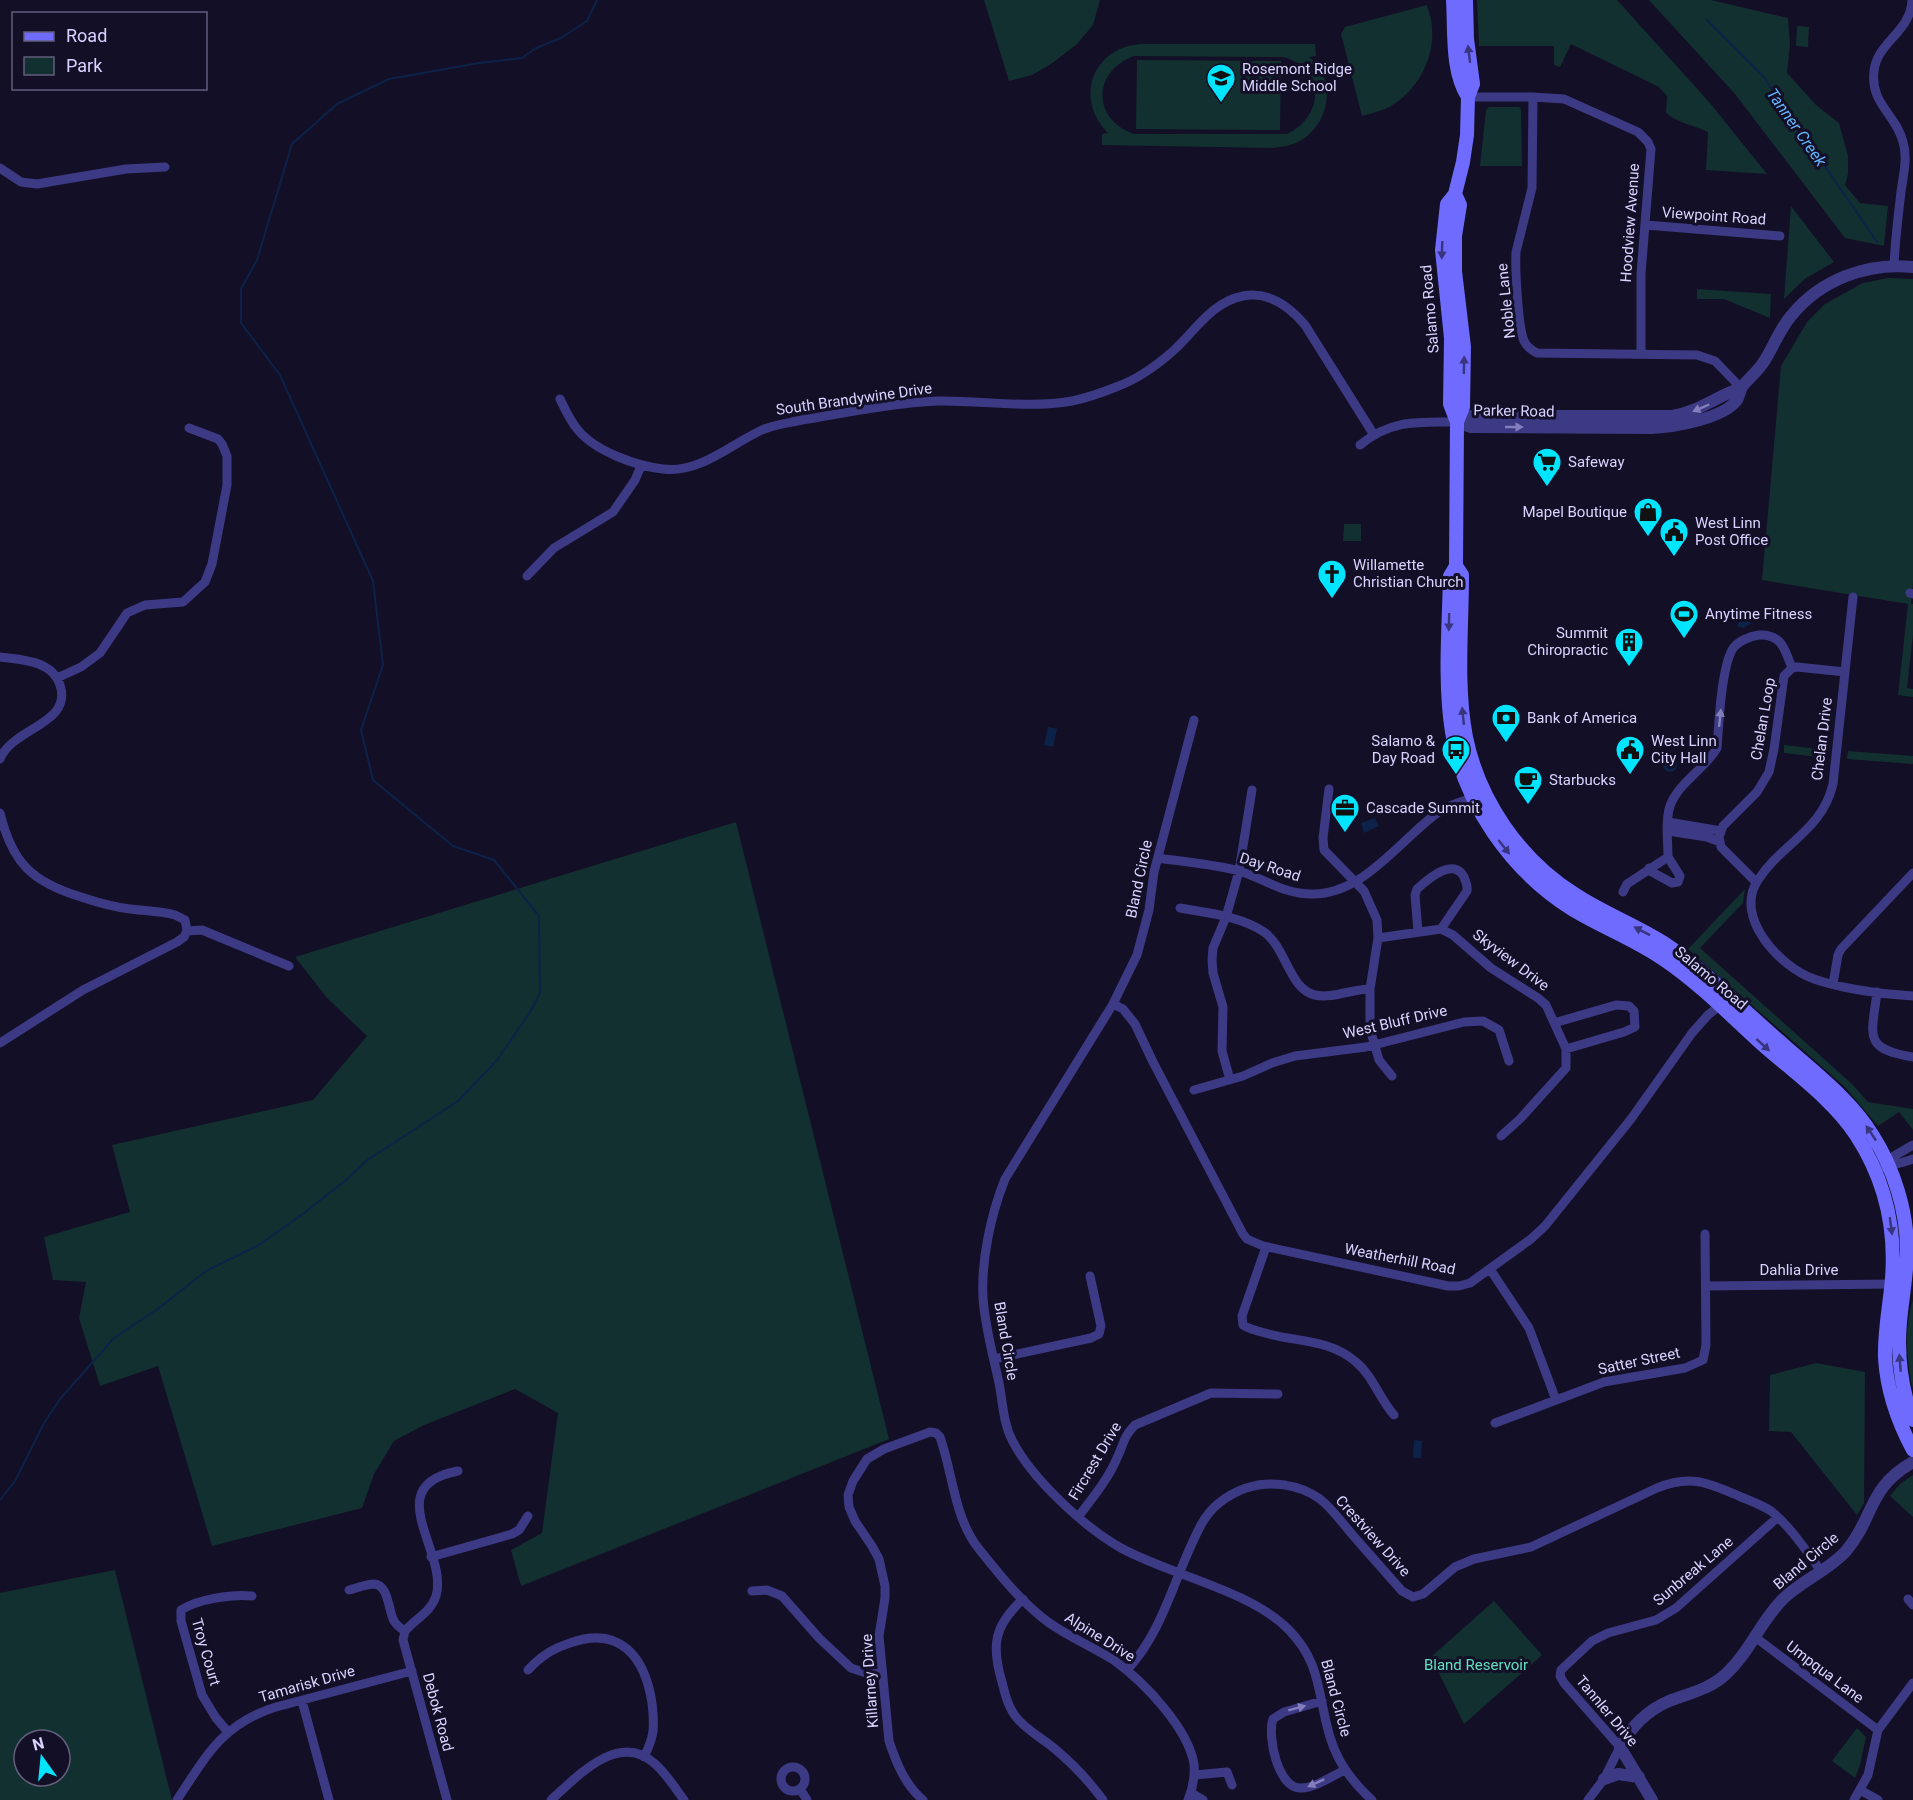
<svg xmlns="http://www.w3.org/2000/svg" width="1913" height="1800" viewBox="0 0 1913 1800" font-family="Roboto,sans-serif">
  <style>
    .green { fill: #12302f; fill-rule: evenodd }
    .water { fill: #0c2248 }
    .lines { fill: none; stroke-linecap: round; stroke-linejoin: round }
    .stream { stroke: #0c2248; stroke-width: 2 }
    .minor { stroke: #3d3a85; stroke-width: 9 }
    .tertiary { stroke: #3d3a85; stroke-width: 12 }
    .secondary { stroke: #6f6bff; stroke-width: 14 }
    .oneway { fill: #38347d }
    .oneway2 { fill: #837fbc }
    .labels { text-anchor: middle; stroke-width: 6; stroke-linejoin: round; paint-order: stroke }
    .poi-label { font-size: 15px; fill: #d9d4ff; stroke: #130f26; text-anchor: start }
    .street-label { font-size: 15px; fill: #d9d4ff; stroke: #130f26 }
    .park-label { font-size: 15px; fill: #5fe0c0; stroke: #130f26 }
    .water-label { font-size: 16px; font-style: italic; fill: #62b6ff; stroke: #130f26 }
  </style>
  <rect width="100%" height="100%" fill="#130f26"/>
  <path class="green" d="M984 0H1100L1093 25 1077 44 1051 64 1032 75 1009 81Z
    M1477 0H1617L1710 103 1767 174 1706 170 1708 132C1693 125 1678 123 1666 113L1667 96 1659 87 1571 44 1560 67 1554 65V46H1479Z
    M1649 0H1711L1788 18 1790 45 1787 73 1816 105 1839 123 1848 156V174L1845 185 1860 203 1888 206 1884 246 1845 238 1735 94Z
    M1427 5C1429 12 1432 20 1432 28 1435 61 1414 96 1385 109 1377 112 1369 114 1362 116L1341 34 1345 27Z
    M1797 26 1809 27 1808 47 1796 46Z
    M1140 44H1315L1316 56 1309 57C1339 80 1329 128 1296 143 1288 146 1280 147 1272 148L1102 145V134L1108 133C1074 99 1092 48 1140 44ZM1134 56 1284 57C1326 70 1324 116 1287 134H1134C1091 119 1093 71 1134 56Z
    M1137 60 1281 61 1280 130 1136 129Z
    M1489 107H1519L1521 109 1522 166H1480L1486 110Z
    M1791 206 1834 262 1806 278 1784 299Z
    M1888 278 1913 279V583L1911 604H1913V635L1907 688 1913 689V697L1898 695 1908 604 1762 580 1781 366 1807 322 1825 304 1863 283Z
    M1697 289 1771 294 1770 318 1724 299H1697Z
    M1344 524H1361V541H1343Z
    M1784 745 1828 750 1827 758 1784 753Z
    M1848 751 1913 756V764L1847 759Z
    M736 822 889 1439 521 1586 511 1550 542 1533 558 1413 515 1389 424 1425 394 1441 374 1474 362 1508 212 1546 158 1366 100 1386 79 1318 86 1282 53 1280 44 1237 130 1212 112 1145 313 1100 367 1036 327 998 295 957Z
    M1745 889 1743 903 1700 948 1852 1084 1868 1102 1913 1109V1130L1899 1112 1878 1126 1845 1087 1688 949Z
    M1913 1300V1389C1906 1361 1904 1328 1913 1300Z
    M1816 1363 1865 1372 1864 1503 1857 1515 1791 1432 1769 1431 1770 1375Z
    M1913 1475V1517L1890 1496 1900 1484Z
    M115 1570 172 1800H0V1593ZM24 1740H60V1776H24Z
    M1494 1601 1542 1655 1464 1724 1431 1657Z
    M1857 1728 1866 1737 1860 1765 1855 1778 1832 1761Z"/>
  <path class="water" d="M1744 610 1750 612 1746 621 1752 623 1743 628 1737 626Z
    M1048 727 1057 729 1053 747 1044 745Z
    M1663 765a7 7 0 1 1 14 0a7 7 0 1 1-14 0Z
    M1375 818 1379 826 1364 833 1361 823Z
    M1414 1440 1422 1441 1421 1458H1413Z"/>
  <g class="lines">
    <path class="stream" d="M1707 20 1763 76 1877 242
      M0 1500 15 1481 44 1423 60 1399 114 1338 159 1308 206 1271 259 1245 304 1213 346 1180 366 1161 458 1101 498 1059 530 1012 540 993 539 916 494 860 453 846 373 780 361 730 383 665 373 581 280 375 241 323V289L257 260 292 144 337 104 389 79 479 63 522 58 536 48 561 38 587 21 597 0"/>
    <path class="minor" d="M1468 97H1533L1564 99 1638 132 1648 142 1651 149 1641 274V354
      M1533 97 1532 188 1516 252C1515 269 1518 326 1524 341 1527 347 1531 350 1537 353L1697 355 1715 361 1741 388
      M0 168 21 182 37 184 126 169 165 167
      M1646 225 1780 236
      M1894 266C1895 241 1898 217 1901 192 1903 176 1908 158 1903 142 1896 114 1870 104 1874 71 1877 42 1911 32 1912 0
      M560 399C565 409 570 421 578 430 595 451 636 466 663 469 699 474 731 444 762 430 775 424 789 423 802 420 846 413 892 403 937 401 981 400 1028 409 1072 401 1087 398 1101 393 1116 387 1136 380 1156 366 1173 351 1195 331 1212 302 1243 296 1269 291 1289 306 1305 325L1374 435
      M1360 445C1391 419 1419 422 1457 422
      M527 576 554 548 613 512 635 480 641 466
      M1910 593 1913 594
      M1853 597 1833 784C1822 831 1782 843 1758 880 1733 917 1780 967 1814 979 1843 989 1882 994 1913 996
      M0 657C21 660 52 660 60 685 73 724 12 728 0 759
      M57 678 81 667 100 653 127 613 145 605 183 602 205 582 212 564 227 485V456L222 444 218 439 189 428
      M1194 720 1154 872 1149 910 1137 955 1113 1004 1005 1179C991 1214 981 1260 983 1298 985 1327 993 1355 999 1383 1003 1403 1003 1422 1012 1440 1031 1478 1084 1527 1121 1548 1170 1575 1249 1590 1288 1629 1322 1663 1317 1694 1330 1737 1337 1761 1353 1783 1372 1800
      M1329 789 1323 838 1324 850 1364 891 1377 920 1378 938 1370 989V1029L1379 1060 1392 1076
      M0 813C12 863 32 882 81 897 96 902 113 907 130 909 145 911 161 911 175 915L185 920 187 931
      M1668 822 1721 831
      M1668 831 1707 837 1720 842
      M1158 858C1184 862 1213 864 1239 871 1265 879 1283 894 1312 894 1364 895 1401 838 1440 811 1451 804 1465 801 1478 796
      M1649 868 1652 872 1672 883 1678 882 1680 876 1668 857
      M1756 882 1721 847 1719 837 1723 826 1757 792 1769 772 1774 749 1784 676 1792 668 1797 667 1845 672
      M1623 892 1627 884 1668 857C1668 841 1665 821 1670 806 1678 783 1705 769 1717 748 1719 723 1721 671 1732 650 1736 642 1750 636 1759 635 1783 634 1785 651 1792 668
      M1180 908C1207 913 1241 916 1264 932 1286 947 1289 989 1315 995 1332 999 1352 989 1370 989
      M187 931 202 930 289 966
      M1418 932 1415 895 1417 889C1429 878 1454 857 1464 877 1466 883 1468 885 1467 891L1441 929
      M1378 938 1441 929 1453 935 1491 968 1538 998 1546 1005 1566 1049V1068L1520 1119 1501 1136
      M1833 984 1838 955 1841 949 1913 873
      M1877 992C1872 1035 1862 1049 1913 1057
      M1113 1004 1123 1009 1135 1024 1153 1062 1243 1234 1247 1239 1263 1246 1448 1286H1459L1470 1283 1531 1239 1545 1226 1631 1119 1692 1033 1708 1015 1723 1003
      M1554 1023 1616 1005 1629 1006 1634 1011 1635 1027 1624 1032 1566 1049
      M0 1043 83 990 177 942 184 937 187 931
      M1230 1080 1222 1051 1223 1007 1213 973 1212 960 1213 948 1226 917 1239 871 1252 790
      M1194 1090 1243 1076 1272 1063 1295 1056 1366 1047 1464 1022 1483 1021 1499 1030 1509 1061
      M1887 1165 1894 1156 1913 1145
      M1875 1170C1888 1165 1900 1164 1913 1159
      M1266 1247 1242 1316 1243 1325C1249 1329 1257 1331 1265 1333 1296 1342 1330 1339 1356 1362 1373 1376 1379 1398 1394 1415
      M1490 1269 1529 1328 1556 1400
      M1706 1286 1892 1284
      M994 1359 1091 1338 1099 1334 1101 1326 1090 1276
      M1495 1423 1604 1382 1685 1368 1703 1360 1706 1345 1705 1234
      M1078 1517C1091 1500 1109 1478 1117 1458 1124 1444 1123 1437 1135 1425L1211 1393 1278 1394
      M431 1557 512 1534 519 1530 528 1516
      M349 1590C357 1588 366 1584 374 1584 389 1585 388 1610 394 1621 397 1626 400 1628 405 1631
      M752 1591 767 1590 782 1596 819 1638 851 1668 869 1674 882 1673
      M1023 1599C994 1626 991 1645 1002 1682 1005 1694 1008 1707 1016 1717 1026 1730 1042 1738 1055 1749 1073 1764 1089 1781 1103 1800
      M1908 1599 1913 1605
      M405 1631C415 1619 431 1612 436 1596 449 1552 378 1486 458 1471
      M405 1631 403 1640 447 1800
      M1755 1637 1878 1730
      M528 1670C541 1656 552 1649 570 1643 620 1625 645 1657 652 1703 653 1712 654 1722 653 1731 652 1740 648 1749 644 1757
      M1127 1670C1165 1629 1175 1573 1201 1525 1211 1506 1227 1495 1246 1488 1270 1480 1299 1484 1320 1499 1334 1510 1345 1527 1357 1540 1372 1557 1387 1574 1402 1591L1413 1597 1423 1594 1455 1567 1474 1559 1531 1547 1657 1488C1691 1474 1709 1483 1741 1497 1751 1501 1762 1505 1771 1511 1789 1525 1808 1553 1821 1571
      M302 1701 329 1800
      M1322 1701 1284 1712 1273 1719C1267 1736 1278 1789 1301 1788 1315 1788 1332 1776 1345 1770
      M228 1732 216 1718 202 1695 181 1621V1610C198 1599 232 1594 252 1596
      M781 1779a12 12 0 1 1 24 0a12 12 0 1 1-24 0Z
      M1195 1775 1227 1772 1232 1785
      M800 1789 807 1800
      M1860 1790 1878 1800
      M1191 1793 1203 1800
      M177 1800C206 1756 223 1723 276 1707L412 1671
      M551 1800C577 1777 618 1731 654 1763 666 1773 675 1788 684 1800
      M923 1800C905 1785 896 1762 889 1741L879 1636 885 1598V1586L879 1559 872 1546 855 1521 849 1507 848 1495 853 1481 867 1459 884 1449 930 1432 936 1433 940 1437C953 1474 954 1518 979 1549 999 1574 1022 1603 1048 1622 1069 1637 1093 1647 1115 1661 1144 1682 1188 1728 1194 1764 1195 1777 1193 1788 1188 1800
      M1588 1800 1604 1779 1620 1747 1564 1683 1560 1676 1561 1670 1592 1641 1608 1633 1656 1620 1676 1608 1778 1517
      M1854 1800 1868 1775 1878 1730 1913 1683"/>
    <path class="tertiary" d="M1457 422 1471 427 1652 428C1673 427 1723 419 1737 400 1739 396 1740 391 1742 387 1748 379 1757 372 1763 363 1773 348 1779 330 1791 316 1820 280 1867 262 1913 267
      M1457 422 1471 416H1672C1698 412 1717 396 1741 388
      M1604 1779 1618 1774 1639 1777
      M1652 1800 1620 1747C1631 1727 1648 1710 1669 1701 1690 1693 1710 1689 1726 1674 1750 1652 1761 1620 1784 1598 1803 1580 1829 1570 1846 1551 1875 1517 1867 1488 1913 1462"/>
    <path class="secondary" d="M1453 0C1455 31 1451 71 1468 97
      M1466 0 1467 39 1473 84 1468 97 1467 135 1463 162 1455 194 1447 204 1442 250 1451 338 1450 404 1457 422 1456 566 1450 576C1449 627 1444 681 1452 732 1463 802 1511 871 1572 909 1603 928 1637 940 1666 961 1701 985 1732 1017 1763 1045 1795 1073 1833 1100 1856 1135 1884 1178 1896 1227 1892 1278 1890 1305 1884 1331 1885 1358 1887 1391 1898 1422 1913 1450
      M1455 194 1460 205 1455 236V271L1464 347 1463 407 1457 422
      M1456 566 1462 575C1462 628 1456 685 1466 737 1479 801 1520 860 1576 895 1605 914 1638 926 1667 945 1707 972 1742 1009 1778 1040 1811 1070 1850 1098 1873 1136 1894 1169 1907 1211 1907 1250 1907 1274 1902 1298 1900 1322 1897 1356 1901 1388 1913 1420"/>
  </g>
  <defs><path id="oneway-solid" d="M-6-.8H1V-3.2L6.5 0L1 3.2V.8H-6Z" transform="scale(1.5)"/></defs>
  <g class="oneway">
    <use href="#oneway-solid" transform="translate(1469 54) rotate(-97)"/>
    <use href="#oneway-solid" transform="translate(1442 250) rotate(92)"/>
    <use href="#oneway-solid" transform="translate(1464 365) rotate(-89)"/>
    <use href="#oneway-solid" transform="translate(1449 622) rotate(91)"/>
    <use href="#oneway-solid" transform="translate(1463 716) rotate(-96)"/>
    <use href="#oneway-solid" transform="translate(1504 847) rotate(52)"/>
    <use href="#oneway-solid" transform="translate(1642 931) rotate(-153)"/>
    <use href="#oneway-solid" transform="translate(1763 1045) rotate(42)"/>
    <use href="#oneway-solid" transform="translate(1871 1133) rotate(-124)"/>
    <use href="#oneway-solid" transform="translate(1891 1226) rotate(82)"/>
    <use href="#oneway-solid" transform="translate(1900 1363) rotate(-95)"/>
  </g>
  <g class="oneway2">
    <use href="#oneway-solid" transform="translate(1701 408) rotate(157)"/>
    <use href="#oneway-solid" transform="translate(1514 427)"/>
    <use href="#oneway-solid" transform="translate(1720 718) rotate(-84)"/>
    <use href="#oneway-solid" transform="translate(1297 1708) rotate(-15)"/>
    <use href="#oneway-solid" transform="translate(1316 1783) rotate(156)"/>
  </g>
  <defs>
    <g id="school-pin" transform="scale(1.5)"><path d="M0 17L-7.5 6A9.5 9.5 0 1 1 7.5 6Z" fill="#00e5ff" stroke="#130f26"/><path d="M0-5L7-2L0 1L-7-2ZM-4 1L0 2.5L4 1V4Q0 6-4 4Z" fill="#111"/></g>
    <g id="supermarket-pin" transform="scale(1.5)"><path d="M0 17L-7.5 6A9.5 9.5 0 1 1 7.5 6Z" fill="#00e5ff" stroke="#130f26"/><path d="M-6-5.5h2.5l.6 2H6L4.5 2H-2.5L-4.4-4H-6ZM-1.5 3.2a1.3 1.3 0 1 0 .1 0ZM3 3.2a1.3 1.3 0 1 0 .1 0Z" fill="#111"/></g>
    <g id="shop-pin" transform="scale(1.5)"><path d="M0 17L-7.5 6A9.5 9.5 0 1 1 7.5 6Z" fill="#00e5ff" stroke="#130f26"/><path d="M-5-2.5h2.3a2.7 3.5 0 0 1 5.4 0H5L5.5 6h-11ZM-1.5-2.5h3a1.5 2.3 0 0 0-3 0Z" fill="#111"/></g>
    <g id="civic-pin" transform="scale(1.5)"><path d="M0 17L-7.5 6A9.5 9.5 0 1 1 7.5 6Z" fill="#00e5ff" stroke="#130f26"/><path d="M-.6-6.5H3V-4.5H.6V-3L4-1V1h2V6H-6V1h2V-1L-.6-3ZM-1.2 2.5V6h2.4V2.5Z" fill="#111"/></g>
    <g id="church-pin" transform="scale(1.5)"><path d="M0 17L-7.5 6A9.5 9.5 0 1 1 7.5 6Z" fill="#00e5ff" stroke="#130f26"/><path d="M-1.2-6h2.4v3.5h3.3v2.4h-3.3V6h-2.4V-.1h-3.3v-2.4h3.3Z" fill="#111"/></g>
    <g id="stadium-pin" transform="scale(1.5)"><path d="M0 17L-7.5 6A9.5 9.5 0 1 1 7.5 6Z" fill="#00e5ff" stroke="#130f26"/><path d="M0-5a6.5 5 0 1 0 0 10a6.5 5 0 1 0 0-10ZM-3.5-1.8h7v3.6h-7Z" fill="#111"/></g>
    <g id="building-pin" transform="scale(1.5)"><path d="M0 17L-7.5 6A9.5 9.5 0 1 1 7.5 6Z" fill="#00e5ff" stroke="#130f26"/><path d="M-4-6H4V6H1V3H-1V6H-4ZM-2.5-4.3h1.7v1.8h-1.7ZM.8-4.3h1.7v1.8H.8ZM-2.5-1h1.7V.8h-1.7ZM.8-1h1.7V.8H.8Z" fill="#111"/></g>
    <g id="bank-pin" transform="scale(1.5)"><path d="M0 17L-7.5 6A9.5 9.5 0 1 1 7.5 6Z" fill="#00e5ff" stroke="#130f26"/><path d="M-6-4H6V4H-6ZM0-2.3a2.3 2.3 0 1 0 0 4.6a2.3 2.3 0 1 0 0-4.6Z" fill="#111"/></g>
    <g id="bus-pin" transform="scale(1.5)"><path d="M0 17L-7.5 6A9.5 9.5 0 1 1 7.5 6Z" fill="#00e5ff" stroke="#130f26"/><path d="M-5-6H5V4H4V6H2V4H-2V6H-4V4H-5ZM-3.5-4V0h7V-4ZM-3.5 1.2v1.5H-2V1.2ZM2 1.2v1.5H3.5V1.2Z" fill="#111"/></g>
    <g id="cafe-pin" transform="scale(1.5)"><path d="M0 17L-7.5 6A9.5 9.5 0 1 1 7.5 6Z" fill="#00e5ff" stroke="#130f26"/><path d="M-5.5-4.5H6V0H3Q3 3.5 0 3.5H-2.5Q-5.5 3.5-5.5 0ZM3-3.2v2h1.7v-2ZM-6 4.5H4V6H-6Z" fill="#111"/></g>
    <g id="office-pin" transform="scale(1.5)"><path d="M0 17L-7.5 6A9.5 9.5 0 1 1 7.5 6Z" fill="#00e5ff" stroke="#130f26"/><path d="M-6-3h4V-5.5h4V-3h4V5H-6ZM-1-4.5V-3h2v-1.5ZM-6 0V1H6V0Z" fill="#111"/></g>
  </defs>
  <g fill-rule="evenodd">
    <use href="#school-pin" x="1221" y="78"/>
    <use href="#supermarket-pin" x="1547" y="462"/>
    <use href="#shop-pin" x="1648" y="512"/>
    <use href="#civic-pin" x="1674" y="532"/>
    <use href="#church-pin" x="1332" y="574"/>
    <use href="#stadium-pin" x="1684" y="614"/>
    <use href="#building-pin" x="1629" y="642"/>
    <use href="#bank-pin" x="1506" y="718"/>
    <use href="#bus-pin" x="1456" y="750"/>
    <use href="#civic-pin" x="1630" y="750"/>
    <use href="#cafe-pin" x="1528" y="780"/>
    <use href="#office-pin" x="1345" y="808"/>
  </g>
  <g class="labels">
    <g class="poi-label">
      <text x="1242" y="74">Rosemont Ridge<tspan x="1242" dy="17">Middle School</tspan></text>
      <text x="1568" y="467">Safeway</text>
      <text x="1627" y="517" text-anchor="end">Mapel Boutique</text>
      <text x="1695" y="528">West Linn<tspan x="1695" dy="17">Post Office</tspan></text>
      <text x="1353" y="570">Willamette<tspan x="1353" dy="17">Christian Church</tspan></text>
      <text x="1705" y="619">Anytime Fitness</text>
      <text x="1608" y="638" text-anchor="end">Summit<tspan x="1608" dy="17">Chiropractic</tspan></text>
      <text x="1527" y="723">Bank of America</text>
      <text x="1435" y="746" text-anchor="end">Salamo &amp;<tspan x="1435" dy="17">Day Road</tspan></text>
      <text x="1651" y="746">West Linn<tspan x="1651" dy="17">City Hall</tspan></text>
      <text x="1549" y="785">Starbucks</text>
      <text x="1366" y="813">Cascade Summit</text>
    </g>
    <g class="street-label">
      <text transform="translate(1714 216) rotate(4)" y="5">Viewpoint Road</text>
      <text transform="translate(1630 223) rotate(-86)" y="5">Hoodview Avenue</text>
      <text transform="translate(1506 301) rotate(-96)" y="5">Noble Lane</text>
      <text transform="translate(1430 309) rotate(-95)" y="5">Salamo Road</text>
      <text transform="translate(854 399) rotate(-8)" y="5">South Brandywine Drive</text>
      <text transform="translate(1514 411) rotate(1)" y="5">Parker Road</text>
      <text transform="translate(1763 719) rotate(-80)" y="5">Chelan Loop</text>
      <text transform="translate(1822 739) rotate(-83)" y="5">Chelan Drive</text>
      <text transform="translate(1270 867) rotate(18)" y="5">Day Road</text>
      <text transform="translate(1139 879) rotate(-78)" y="5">Bland Circle</text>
      <text transform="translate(1511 960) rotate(37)" y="5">Skyview Drive</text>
      <text transform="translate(1711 978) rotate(40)" y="5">Salamo Road</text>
      <text transform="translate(1395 1022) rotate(-13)" y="5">West Bluff Drive</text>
      <text transform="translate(1400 1259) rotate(11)" y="5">Weatherhill Road</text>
      <text x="1799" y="1275">Dahlia Drive</text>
      <text transform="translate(1006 1341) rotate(80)" y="5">Bland Circle</text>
      <text transform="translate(1639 1361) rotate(-12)" y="5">Satter Street</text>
      <text transform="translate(1095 1461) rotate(-59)" y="5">Fircrest Drive</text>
      <text transform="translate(1373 1536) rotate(48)" y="5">Crestview Drive</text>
      <text transform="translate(1806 1561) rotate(-40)" y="5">Bland Circle</text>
      <text transform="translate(1693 1571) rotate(-40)" y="5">Sunbreak Lane</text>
      <text transform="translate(1100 1637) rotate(32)" y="5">Alpine Drive</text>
      <text transform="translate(206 1652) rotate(74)" y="5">Troy Court</text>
      <text transform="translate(1825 1672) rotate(37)" y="5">Umpqua Lane</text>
      <text transform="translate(870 1681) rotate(-94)" y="5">Killarney Drive</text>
      <text transform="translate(307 1684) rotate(-16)" y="5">Tamarisk Drive</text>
      <text transform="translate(1336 1698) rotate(75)" y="5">Bland Circle</text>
      <text transform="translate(1607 1711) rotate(50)" y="5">Tannler Drive</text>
      <text transform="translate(438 1712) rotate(75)" y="5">Debok Road</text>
    </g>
    <g class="park-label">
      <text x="1476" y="1670">Bland Reservoir</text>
    </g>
    <g class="water-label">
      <text transform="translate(1797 127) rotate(55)" y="6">Tanner Creek</text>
    </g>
  </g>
  <rect x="12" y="12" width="195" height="78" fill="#130f26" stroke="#625e7d" stroke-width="1.5"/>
  <rect x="24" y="32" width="30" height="9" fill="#6f6bff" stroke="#625e7d" stroke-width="1.5"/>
  <text x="66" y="42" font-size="18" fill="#d9d4ff">Road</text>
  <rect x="24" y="57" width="30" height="18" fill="#12302f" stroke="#625e7d" stroke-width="1.5"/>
  <text x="66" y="72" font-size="18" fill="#d9d4ff">Park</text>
  <g transform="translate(42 1758) rotate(345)"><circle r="28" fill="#130f26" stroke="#625e7d" stroke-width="1.5"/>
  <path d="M0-4.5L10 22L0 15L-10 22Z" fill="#00e5ff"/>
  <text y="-9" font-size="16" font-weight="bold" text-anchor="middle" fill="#d9d4ff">N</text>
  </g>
</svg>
